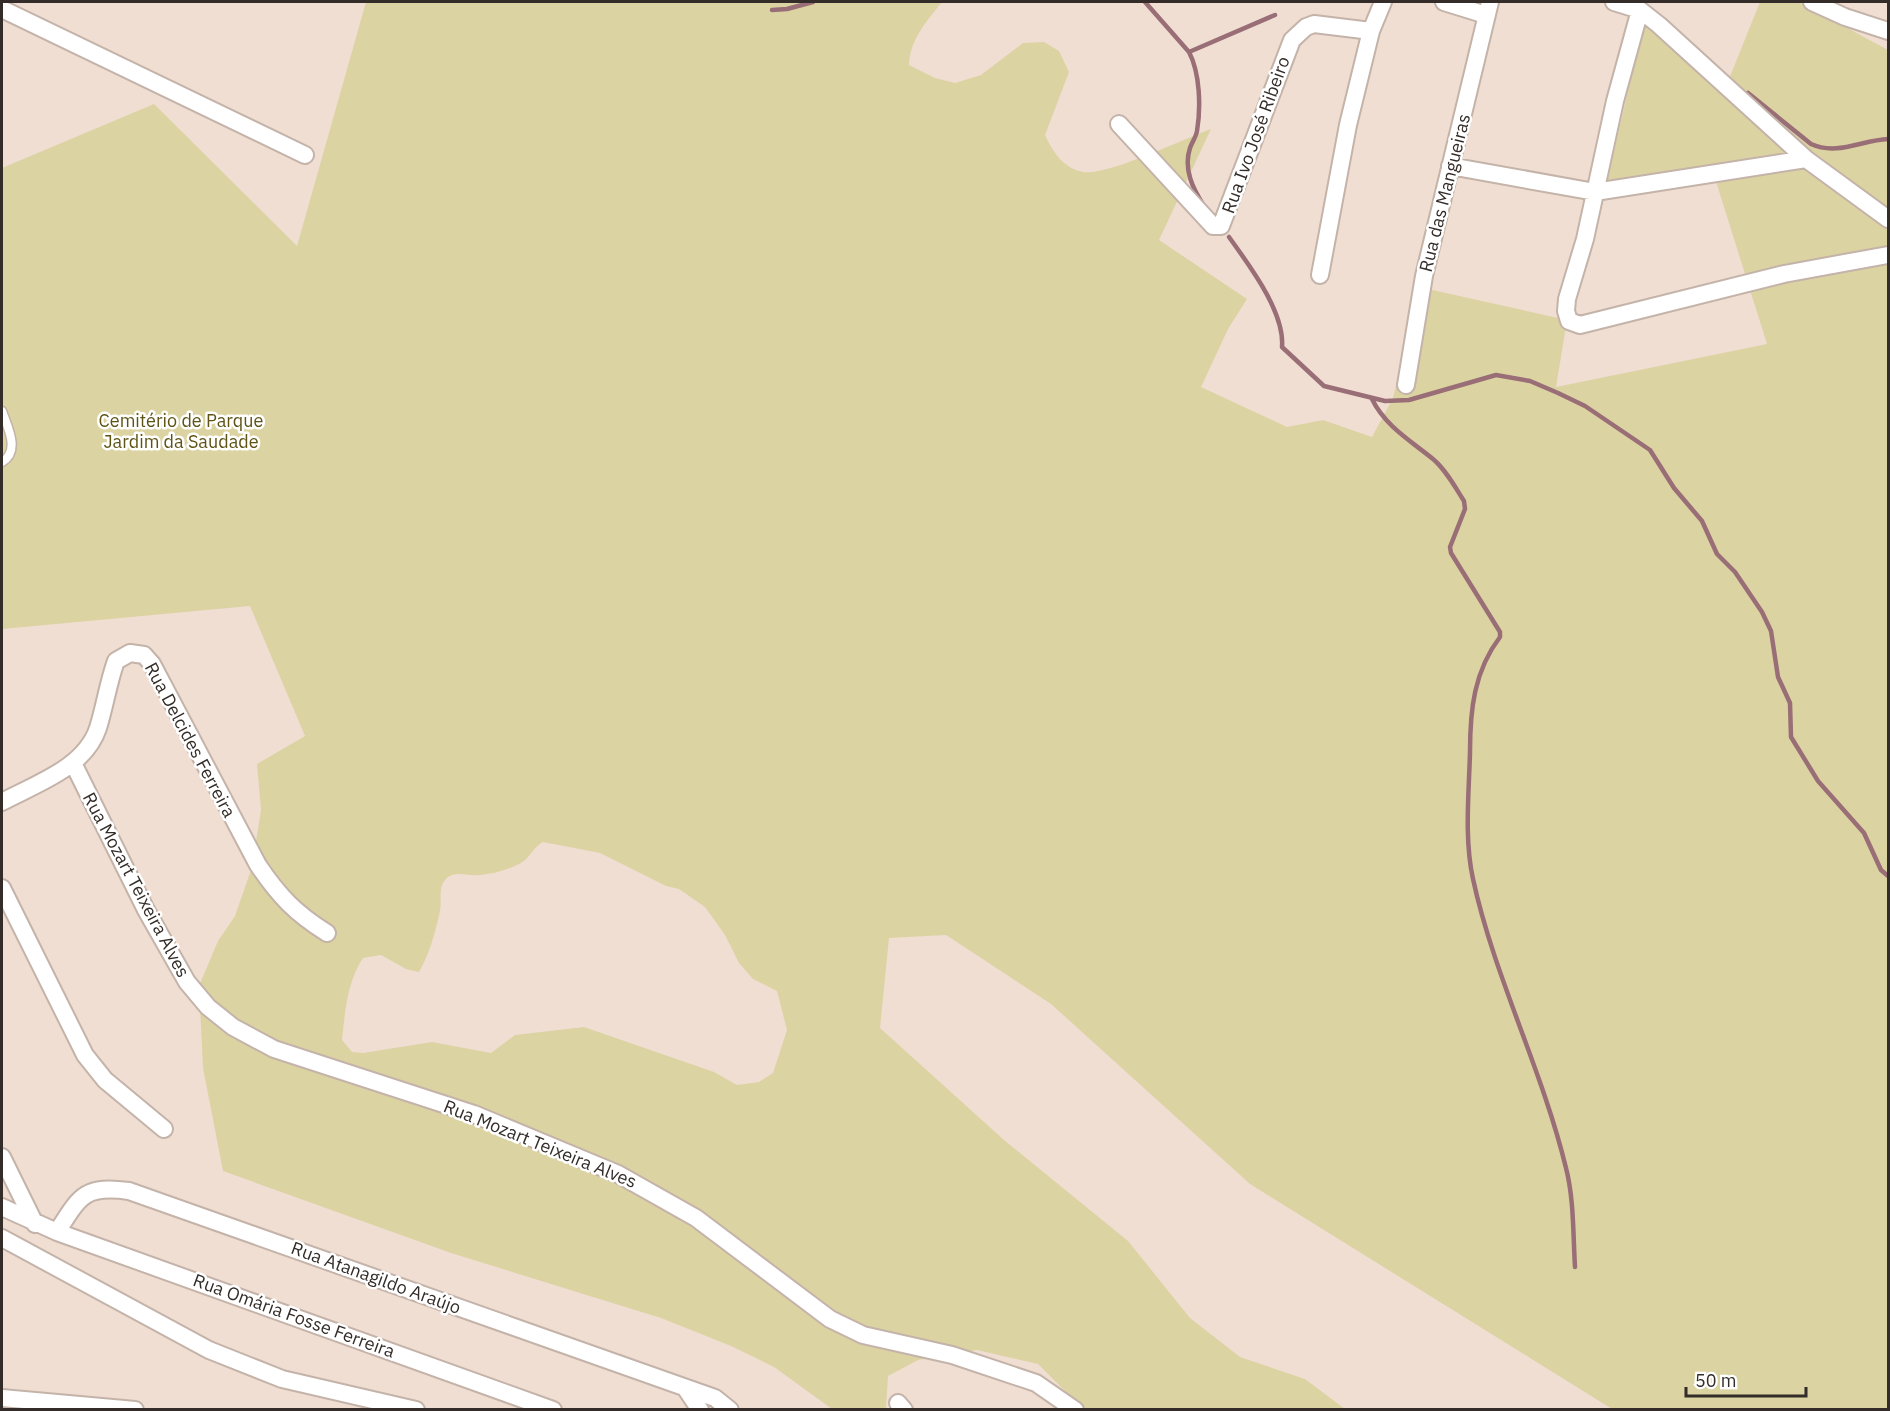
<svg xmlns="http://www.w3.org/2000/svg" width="1890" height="1411" viewBox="0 0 1890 1411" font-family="'IBM Plex Sans',sans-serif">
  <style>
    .green { fill: #dcd3a3; fill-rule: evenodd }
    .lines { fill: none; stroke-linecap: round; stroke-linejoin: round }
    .stream { stroke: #996e76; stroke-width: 4.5 }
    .service-casing { stroke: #c4b3a9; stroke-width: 11 }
    .minor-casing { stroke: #c4b3a9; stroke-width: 20 }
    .service { stroke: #fff; stroke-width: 8 }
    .minor { stroke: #fff; stroke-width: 16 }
    .labels { text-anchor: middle; stroke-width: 5; stroke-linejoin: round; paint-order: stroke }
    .street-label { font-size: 18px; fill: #332c28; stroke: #fff }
    .park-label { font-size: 18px; fill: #5e5315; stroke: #fff }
  </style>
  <rect width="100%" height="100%" fill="#f0ded3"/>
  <path class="green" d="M366 2H942C927 21 910 39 909 65L935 78 955 83 981 75 1023 43 1044 42 1059 51 1069 72 1045 135C1053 152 1063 168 1083 172 1108 176 1183 139 1211 129L1159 240 1247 299 1228 329 1201 387 1287 427 1323 420 1372 437 1393 398 1419 287 1567 320 1556 387 1767 344 1713 172 1605 190 1644 22 1727 84 1760 2H1799L1888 50V1409H1612L1250 1184 1051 1004 946 935 889 938 880 1028 1004 1140 1128 1241 1190 1318 1240 1357 1305 1379 1345 1409H1083L1038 1364 977 1350 918 1360 888 1376 886 1408 883 1409H832L774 1367 731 1346 661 1318 451 1253 223 1171 203 1068 199 986 218 941 235 916 252 867 261 810 257 764 305 736 250 606 2 629V168L154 104 297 246ZM543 842 600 853 666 886 679 889 705 907 725 935 739 963 753 979 777 991 787 1030 773 1073 759 1082 737 1085 714 1072 584 1027 515 1035 491 1053 432 1042 363 1053 352 1052 342 1040C345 1012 347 982 363 958L381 955 406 969 419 972C430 953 435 933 440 911 442 901 438 888 445 880 454 869 469 877 480 875 494 874 512 869 524 861 531 855 533 848 543 842Z"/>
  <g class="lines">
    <path class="stream" d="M1145 2 1189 52C1200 73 1201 107 1197 131 1196 137 1192 142 1190 148 1183 169 1193 189 1204 206
      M772 10 787 9 813 2
      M1189 52 1275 15
      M1748 93 1811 144C1837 156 1862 140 1888 139
      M1229 237C1249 265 1285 312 1282 347L1324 386 1385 401 1409 400 1496 375 1530 381 1558 393 1585 406 1650 450 1674 488 1702 521 1717 554 1735 572 1762 612 1771 631 1778 677 1790 703 1791 737 1818 781 1864 833 1881 870 1888 876
      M1372 399C1385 426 1411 441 1433 459 1446 470 1455 487 1464 501L1465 509 1450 547 1451 553 1500 632V637C1474 671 1470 710 1470 752 1469 793 1464 838 1473 879 1494 976 1542 1069 1566 1168 1574 1199 1573 1234 1575 1267"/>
    <g class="service-casing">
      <path id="service" d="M2 411C7 426 21 451 2 462"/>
    </g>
    <g class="minor-casing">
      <path id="minor" d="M1444 2 1486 15
        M1614 2 1640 10 1659 25 1806 159 1888 219
        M1812 2 1845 17 1888 31
        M2 9 305 155
        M1640 10 1615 101 1585 239 1567 299 1566 311 1569 321 1580 325 1784 274 1888 255
        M1119 124 1213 226H1221L1292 40 1306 27 1314 24 1371 31 1383 2
        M1450 166 1595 192 1806 159
        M1320 275 1348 125 1371 31
        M1406 385 1424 276 1490 2
        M73 763 146 910 187 982 208 1007 233 1027 274 1049 474 1114 618 1174 696 1218 830 1319 863 1335 952 1355 1036 1383 1075 1410
        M2 802C35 784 85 768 98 728 105 706 108 683 116 661L130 653 144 655 152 664 258 865C279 896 295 913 327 933
        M2 888 85 1055 105 1080 164 1129
        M2 1157 35 1224
        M2 1207 57 1232 553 1410
        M57 1232C80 1196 84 1185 129 1191L715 1398 730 1410
        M2 1238 209 1350 282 1379 416 1410
        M686 1389 700 1410
        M2 1398 135 1410
        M898 1403 904 1410"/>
    </g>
    <use href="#service" class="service"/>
    <use href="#minor" class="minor"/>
  </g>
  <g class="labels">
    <g class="street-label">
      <text transform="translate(1256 135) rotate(-70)" y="6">Rua Ivo José Ribeiro</text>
      <text transform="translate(1445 193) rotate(-76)" y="6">Rua das Mangueiras</text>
      <text transform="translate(190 740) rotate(62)" y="6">Rua Delcides Ferreira</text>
      <text transform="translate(136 885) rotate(62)" y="6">Rua Mozart Teixeira Alves</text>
      <text transform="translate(540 1144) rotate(22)" y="6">Rua Mozart Teixeira Alves</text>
      <text transform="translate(376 1278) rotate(20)" y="6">Rua Atanagildo Araújo</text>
      <text transform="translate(294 1316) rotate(20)" y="6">Rua Omária Fosse Ferreira</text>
    </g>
    <g class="park-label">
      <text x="181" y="427">Cemitério de Parque<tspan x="181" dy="21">Jardim da Saudade</tspan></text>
    </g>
  </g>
  <rect width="1890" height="1411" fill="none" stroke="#332c28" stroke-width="6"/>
  <path d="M1686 1387v9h120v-9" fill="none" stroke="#332c28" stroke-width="3"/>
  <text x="1695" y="1387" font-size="18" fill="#332c28" stroke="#ffffff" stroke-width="4.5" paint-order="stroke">50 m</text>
</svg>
